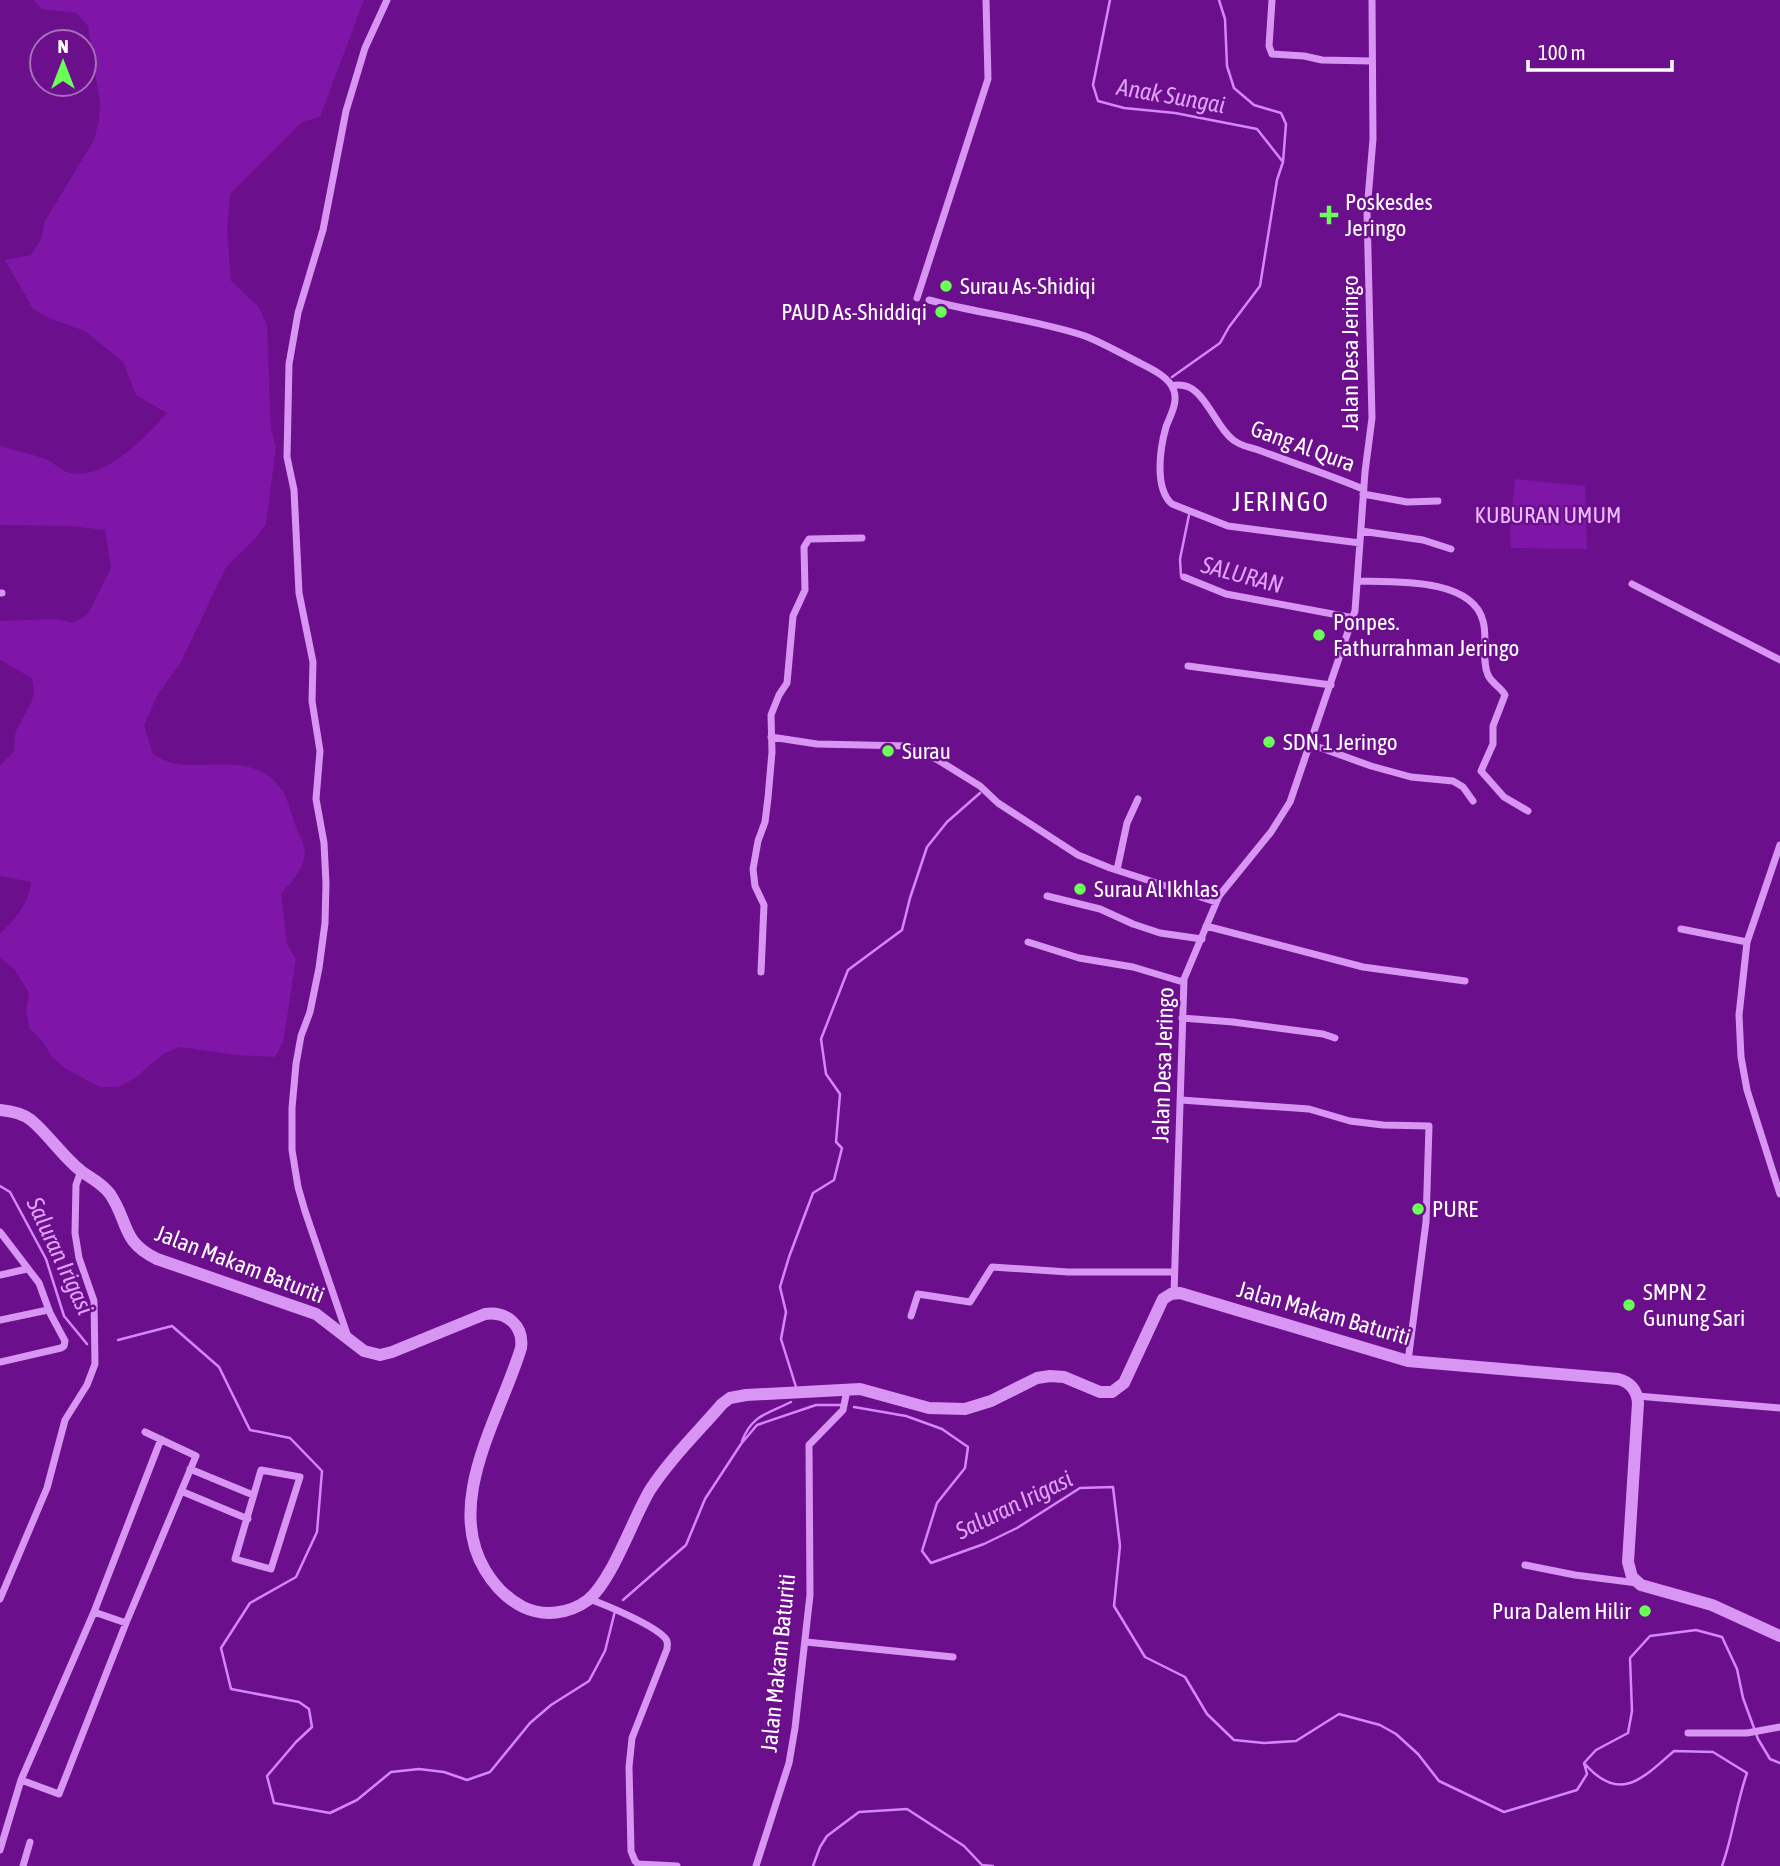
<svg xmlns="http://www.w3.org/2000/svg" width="1780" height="1866" viewBox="0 0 1780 1866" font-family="'Asap Condensed',sans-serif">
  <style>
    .green { fill: #7f16a7 }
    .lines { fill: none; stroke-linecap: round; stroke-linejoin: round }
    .stream { stroke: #d686f7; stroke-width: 2.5 }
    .minor { stroke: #d995f3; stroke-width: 7 }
    .tertiary { stroke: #d995f3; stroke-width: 12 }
    .poi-dot { fill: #6aff57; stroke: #6b0f8c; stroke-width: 2.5 }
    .labels { text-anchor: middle; stroke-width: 5; stroke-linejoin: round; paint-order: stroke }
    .poi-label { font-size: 23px; fill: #fff; stroke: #6b0f8c; text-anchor: start }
    .street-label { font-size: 23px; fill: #fff; stroke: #6b0f8c }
    .park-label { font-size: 23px; fill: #ebbcfe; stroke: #6b0f8c }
    .water-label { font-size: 24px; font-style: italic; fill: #e1a1fa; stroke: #6b0f8c }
    .quarter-label { font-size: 26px; letter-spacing: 2px; fill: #fff; stroke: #6b0f8c }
  </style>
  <rect width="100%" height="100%" fill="#6b0f8c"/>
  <path class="green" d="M33 0H364L320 117 302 122 230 194 227 230 231 281 258 306 267 325 271 430 276 447 266 524 255 539 226 567 180 664 158 694 144 725 153 754C159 757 166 762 172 763 209 771 257 750 283 792 289 802 292 816 296 827 298 834 303 841 304 847 308 866 292 881 281 894L287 944 296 959 283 1042 275 1057 237 1055 179 1047 163 1054 135 1078 118 1087H100L66 1069 52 1057 43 1042 30 1029 26 1012 29 993 14 969 0 958V933C17 918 28 904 31 882L0 876V766L14 751 15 734 34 695 32 678 0 660V621L56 619 73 623 88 614 111 568 105 530 70 526 0 525V446C16 451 33 454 48 460 54 463 60 470 67 472 104 483 145 437 167 413L136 395 123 362 85 331 49 318 33 309 5 260 31 255 41 240 45 221 94 140 99 121 100 103 88 26 77 13 42 9Z
    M1515 479 1585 486 1587 549 1511 548 1510 530Z"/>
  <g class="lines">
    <path class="stream" d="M1110 0 1093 85 1098 101 1124 108 1175 113 1257 129 1283 162
      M1172 377 1220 343 1229 327 1260 286 1277 180 1283 162 1286 124 1281 113 1254 105 1234 88 1227 66 1225 19 1219 0
      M1183 577 1181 576 1180 559 1189 515
      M0 1186 10 1192 46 1259 64 1316 87 1344
      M118 1340 172 1326 219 1367 250 1430 290 1438 322 1471 317 1532 296 1577 250 1603 221 1648 231 1689 299 1702 309 1709 312 1727 296 1742 267 1776 274 1803 330 1813 357 1800 391 1772 419 1769 444 1772 467 1780 490 1772 530 1723 551 1705 589 1681 605 1651 615 1611
      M796 1387 781 1339 786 1312 780 1287 789 1257 813 1193 834 1180 842 1148 836 1142 840 1094 826 1074 821 1039 848 970 902 930 910 898 927 847 947 822 980 793
      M854 1407 906 1416 942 1429 968 1447 965 1468 937 1503 922 1551 931 1563 984 1544 1017 1528 1080 1488 1113 1487 1120 1546 1114 1606 1145 1657 1185 1677 1207 1714 1234 1740 1264 1743 1296 1741 1339 1714 1380 1725 1396 1734 1418 1754 1439 1781 1504 1812 1577 1790 1587 1774 1584 1763 1596 1750 1628 1733 1632 1711 1630 1658 1650 1636 1696 1630 1722 1637 1737 1669 1743 1698 1758 1739 1770 1759 1780 1763
      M742 1441C752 1415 767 1414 791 1402
      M623 1600 686 1545 705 1499 741 1444 757 1425 816 1405H844
      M1585 1764C1620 1804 1643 1778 1674 1751L1713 1752 1747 1773C1736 1804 1733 1836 1722 1866
      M813 1866 820 1847 827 1836 859 1812 907 1809 964 1846 982 1865 993 1866"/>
    <path class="minor" d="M1272 0 1269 46 1272 54 1304 56 1322 60 1371 61
      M917 298 988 79 986 0
      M929 300C980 314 1034 319 1085 336 1103 343 1120 353 1138 362 1150 368 1170 377 1174 391 1178 403 1170 416 1166 427 1160 448 1154 488 1172 504L1228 526 1360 543
      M1172 386C1203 378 1212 423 1232 439 1241 447 1251 447 1261 451 1296 464 1330 475 1363 489
      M1363 494 1407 502 1438 501
      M1361 531 1423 540 1451 549
      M1184 577 1226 594 1354 618
      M1357 581C1392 582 1472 577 1483 621 1488 638 1481 659 1488 675 1492 684 1501 687 1505 695L1493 726V744L1481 771 1504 797 1528 811
      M1632 584 1780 660
      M0 593H2
      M1188 666 1331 685
      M771 737 817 744 909 746 938 760 980 786 998 803 1078 855 1110 868 1216 902
      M1310 744 1371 766 1411 777 1453 781 1463 787 1473 801
      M1780 845 1747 942 1739 1015 1741 1057 1747 1090 1780 1194
      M1117 870 1127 823 1138 799
      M1047 896 1100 909 1133 924 1160 933 1202 939
      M1206 926 1363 967 1465 981
      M1681 929 1747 942
      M1028 942 1079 958 1133 967 1183 982
      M761 972 764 905 755 886 753 869 758 841 765 822 768 798 772 752 771 715 779 695 787 683 793 616 805 590 804 547 809 539 862 538
      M1182 1018 1233 1022 1323 1034 1335 1038
      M1181 1100 1309 1109 1350 1121 1383 1125 1429 1126 1426 1222 1408 1361
      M0 1232 39 1283 50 1313 65 1341 64 1346 61 1348 0 1362
      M0 1275 27 1269
      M1174 1293 1184 979 1219 896 1271 832 1290 802 1355 611 1365 472 1372 418 1367 211 1373 139 1372 0
      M911 1316 918 1294 970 1302 992 1267 1068 1272H1174
      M0 1320 48 1310
      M348 1337 305 1211 298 1187 292 1150V1108L296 1064 301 1036 310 1012 319 968 325 923 326 883 324 843 316 799 320 751 312 701 313 662 299 593 294 490 287 457 289 364 298 313 323 230 346 111 365 48 387 0
      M1637 1396 1780 1408
      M190 1469 253 1495
      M261 1470 300 1477 271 1569 235 1559Z
      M181 1491 248 1519
      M1525 1565 1575 1575 1637 1583
      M0 1599 47 1488 65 1420 87 1385 95 1364 94 1301 79 1258 75 1233 76 1185 81 1171
      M589 1599C606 1605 654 1625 665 1638 669 1642 667 1644 667 1649L632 1738 629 1767 631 1851 635 1861 640 1866
      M94 1612 126 1623
      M806 1642 953 1657
      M1688 1733H1747L1780 1727
      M21 1780 59 1794 126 1623 196 1456 145 1432
      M0 1850 21 1780 94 1612 161 1439
      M638 1864 677 1866
      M23 1866 30 1842
      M756 1866 789 1763 795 1728 810 1595 809 1445 843 1410 847 1390"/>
    <path class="tertiary" d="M0 1110C11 1111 22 1113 31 1120 49 1135 62 1156 81 1171 92 1179 102 1183 110 1194 129 1222 121 1242 157 1259L316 1314 364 1351 380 1355 392 1352 485 1314C507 1311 524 1326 521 1348 500 1417 444 1502 485 1570 494 1585 507 1599 523 1607 544 1617 569 1614 588 1600 612 1581 633 1518 650 1490 670 1459 698 1432 722 1404L730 1398 746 1395 860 1389 929 1408 965 1409 991 1401 1037 1378 1050 1376 1064 1377 1100 1392H1112L1124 1383 1163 1299 1171 1294 1180 1293 1408 1361 1618 1379C1630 1382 1637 1390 1638 1403L1628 1562 1632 1577 1641 1585 1712 1605 1780 1636"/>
  </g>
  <g class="poi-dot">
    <path d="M1325.5 204.5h7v7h7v7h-7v7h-7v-7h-7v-7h7z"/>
    <circle cx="946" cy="286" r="7"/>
    <circle cx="941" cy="312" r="7"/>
    <circle cx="1319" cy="635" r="7"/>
    <circle cx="1269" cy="742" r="7"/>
    <circle cx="888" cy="751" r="7"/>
    <circle cx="1080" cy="889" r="7"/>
    <circle cx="1418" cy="1209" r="7"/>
    <circle cx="1629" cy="1305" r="7"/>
    <circle cx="1645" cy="1611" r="7"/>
  </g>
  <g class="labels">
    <g class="poi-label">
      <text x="1345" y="210">Poskesdes<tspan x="1345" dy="26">Jeringo</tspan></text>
      <text x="960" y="294">Surau As-Shidiqi</text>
      <text x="927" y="320" text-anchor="end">PAUD As-Shiddiqi</text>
      <text x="1333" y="630">Ponpes.<tspan x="1333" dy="26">Fathurrahman Jeringo</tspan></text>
      <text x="1283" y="750">SDN 1 Jeringo</text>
      <text x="902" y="759">Surau</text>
      <text x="1094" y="897">Surau Al Ikhlas</text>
      <text x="1432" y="1217">PURE</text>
      <text x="1643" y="1300">SMPN 2<tspan x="1643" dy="26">Gunung Sari</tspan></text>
      <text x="1631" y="1619" text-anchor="end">Pura Dalem Hilir</text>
    </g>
    <g class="street-label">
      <text transform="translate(1350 353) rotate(-90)" y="8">Jalan Desa Jeringo</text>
      <text transform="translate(1303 446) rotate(20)" y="8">Gang Al Qura</text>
      <text transform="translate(1163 1065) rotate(-88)" y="8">Jalan Desa Jeringo</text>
      <text transform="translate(240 1264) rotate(21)" y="8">Jalan Makam Baturiti</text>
      <text transform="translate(1324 1313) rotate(16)" y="8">Jalan Makam Baturiti</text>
      <text transform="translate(778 1663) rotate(-84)" y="8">Jalan Makam Baturiti</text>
    </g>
    <g class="park-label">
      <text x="1548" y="523">KUBURAN UMUM</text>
    </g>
    <g class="water-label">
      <text transform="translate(1171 96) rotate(10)" y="8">Anak Sungai</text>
      <text transform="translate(1242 575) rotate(15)" y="8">SALURAN</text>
      <text transform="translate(60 1256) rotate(65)" y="8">Saluran Irigasi</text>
      <text transform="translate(1014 1505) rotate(-26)" y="8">Saluran Irigasi</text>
    </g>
    <g class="quarter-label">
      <text x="1281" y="511">JERINGO</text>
    </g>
  </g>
  <g transform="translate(63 63)"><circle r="33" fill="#6b0f8c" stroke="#a66fba" stroke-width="2"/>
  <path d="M0-5L12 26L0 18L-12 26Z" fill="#6aff57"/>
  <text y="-10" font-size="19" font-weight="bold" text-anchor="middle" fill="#ffffff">N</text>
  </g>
  <path d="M1528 60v10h144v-10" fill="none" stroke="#ffffff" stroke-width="3.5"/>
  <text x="1538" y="60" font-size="21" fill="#ffffff" stroke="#6b0f8c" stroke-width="5" paint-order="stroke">100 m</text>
</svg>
